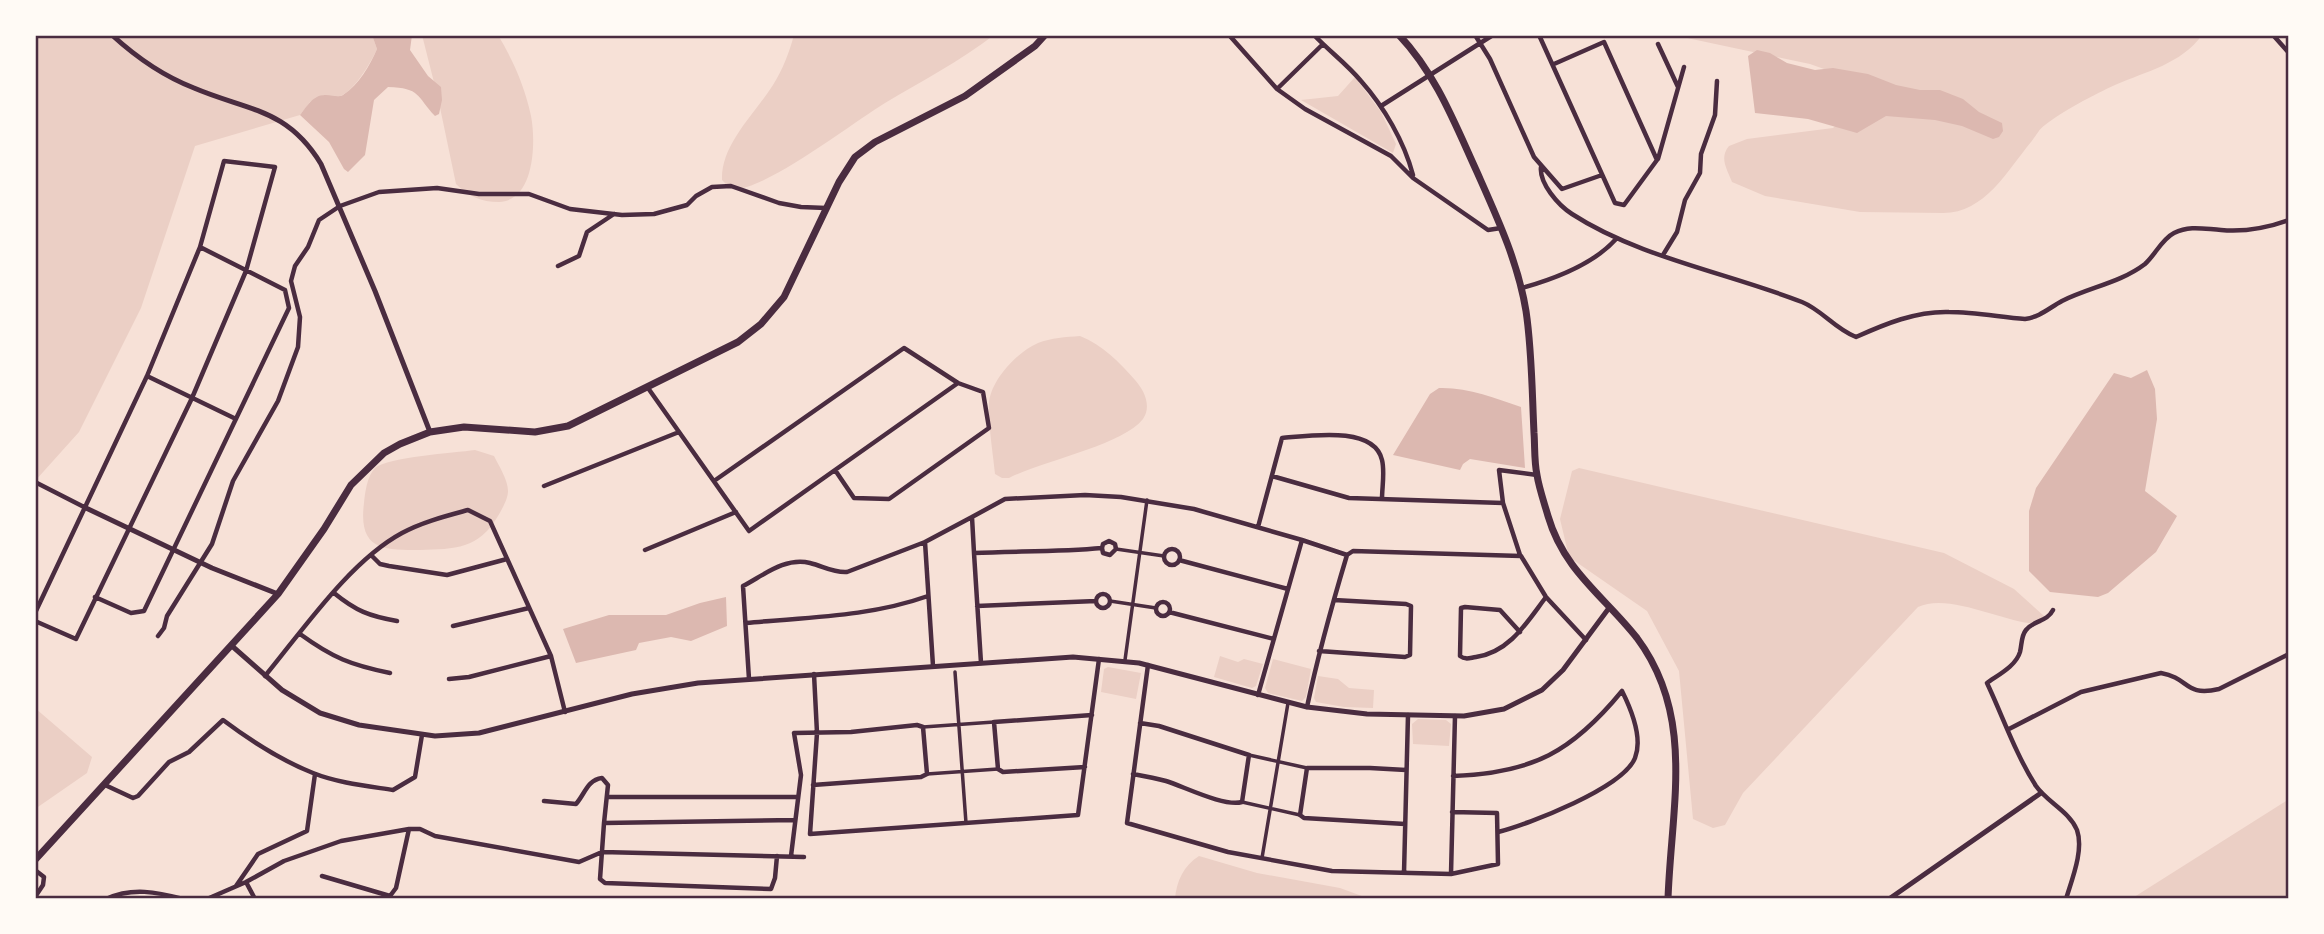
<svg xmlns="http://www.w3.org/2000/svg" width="2324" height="934" viewBox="0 0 2324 934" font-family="'Asap Condensed',sans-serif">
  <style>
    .green { fill: #ebcfc5 }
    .water { fill: #dcb8b0 }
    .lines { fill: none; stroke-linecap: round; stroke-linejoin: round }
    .pedestrian { stroke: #4a2c40; stroke-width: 3.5 }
    .minor { stroke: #4a2c40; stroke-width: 4.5 }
    .tertiary { stroke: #4a2c40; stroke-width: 5 }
    .primary { stroke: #4a2c40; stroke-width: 7 }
    .neatline { fill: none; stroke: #4a2c40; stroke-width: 2.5 }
  </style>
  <rect width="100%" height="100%" fill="#f7e1d7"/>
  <path class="green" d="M35 35H372L377 49C371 62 352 96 336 97 334 97 326 95 324 95L310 102 300 115 195 146 141 308 79 432 35 481Z
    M422 35H498C513 60 525 87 531 116 536 141 535 201 499 202 481 202 468 196 456 184L438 98Z
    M794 35H994C960 61 922 81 885 103 855 121 761 194 731 189L722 180C721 144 755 114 773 85 783 69 789 53 794 35Z
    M1673 35H2202C2181 64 2147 71 2115 85 2095 94 2061 112 2045 125 2039 129 2036 136 2031 142 2007 171 1985 213 1943 213L1860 212 1765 196 1732 182C1727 169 1719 158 1729 146L1747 139 1833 128 1838 123V74L1810 64Z
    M1355 77 1381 112 1396 144 1393 153 1301 100 1338 96Z
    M1080 336C1103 345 1119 362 1135 380 1144 390 1152 406 1143 419 1123 445 1042 461 1009 478H1002L995 474C993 454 988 423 989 404 990 381 1017 352 1038 343 1051 338 1066 337 1080 336Z
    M475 450 494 456C499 466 508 480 508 491 508 499 502 509 498 516 479 549 455 549 420 550 383 550 358 550 364 503 365 493 367 476 375 468 388 457 454 453 475 450Z
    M1579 468 1944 553 2014 589 2044 616 2041 624C2007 625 1951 592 1918 607L1743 793 1725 825 1713 828 1693 819 1679 671 1647 611 1569 557 1560 519 1572 471Z
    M1220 656 1238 662 1244 659 1263 664 1256 686 1252 688 1214 677Z
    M1273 659 1311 669 1306 697 1302 701 1268 693 1265 688Z
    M1108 667 1141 673 1136 699 1101 692 1104 669Z
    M1318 676 1338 679 1349 688 1374 690 1373 708 1344 707 1316 702 1314 698Z
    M35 708 92 757 87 773 35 809Z
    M1418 719 1446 720 1451 724 1449 746 1413 744 1412 724Z
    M2289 799V899H2131Z
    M1199 856 1257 873 1340 888 1370 899H1175C1176 882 1184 865 1199 856Z"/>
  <path class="water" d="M372 35H412L410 50 428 76 441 87 442 100 439 114 435 116C416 96 421 88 388 87L374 100 365 155 348 172 344 169 329 142 300 115C307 106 314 94 326 95 333 95 337 98 343 95 359 85 370 65 377 49Z
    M1757 50 1770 53 1787 63 1815 70 1833 68 1868 74 1896 85 1920 90H1940L1963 99 1979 112 2002 123 2003 131 1999 137 1993 139 1962 126 1935 120 1886 116 1857 133 1808 119 1755 113 1748 56Z
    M2147 370 2155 389 2157 419 2145 491 2177 516 2156 552 2108 593 2098 597 2050 592 2029 571V511L2036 488 2114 373 2131 378Z
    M1439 388C1467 387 1495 398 1521 407L1525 468 1470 459 1463 464 1460 470 1393 455 1430 394Z
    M726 597 727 626 691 641 671 637 639 643 636 650 576 663 563 629 609 615H666L700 603Z"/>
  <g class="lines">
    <path class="pedestrian" d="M1116 549 1164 556
      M1110 601 1156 608
      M1125 660 1147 500
      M955 672 966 823
      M923 727 994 722
      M1249 755 1307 768
      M927 774 998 769
      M1242 802 1300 815
      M1262 858 1288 703"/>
    <path class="minor" d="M1229 35 1277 89 1305 109 1391 156 1413 178 1488 230 1501 228
      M1314 35C1329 51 1347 64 1361 81 1384 107 1404 141 1413 175
      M1475 35 1490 59 1534 157 1562 189 1602 175
      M1539 35 1615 203 1624 205 1657 160 1604 42 1554 64
      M2273 35 2289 53
      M1658 44 1678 87
      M1277 89 1323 44
      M1381 106 1493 35
      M1658 159 1684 67
      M1541 167C1539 183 1558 205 1572 214 1638 257 1728 273 1802 302 1822 310 1835 329 1856 337 1885 324 1916 311 1949 312 1974 312 2000 317 2025 319 2040 317 2049 308 2062 301 2090 287 2120 283 2145 264 2155 255 2162 239 2174 233 2190 225 2204 229 2221 230 2244 232 2267 228 2289 220
      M1663 255 1677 232 1685 200 1700 173 1701 154 1715 115 1717 81
      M558 266 579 256 587 232 614 214
      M1522 288C1554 279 1594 264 1616 239
      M147 376 236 419
      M648 388 749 531 835 470
      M1272 476 1349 498 1503 503 1520 555
      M714 481 904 348 958 383 983 392 989 428 889 499 854 498 835 470 958 383
      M35 482 86 508
      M544 486 679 432
      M1503 503 1499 470 1537 475
      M1258 527 1282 438C1308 436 1374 425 1382 460 1385 472 1382 487 1382 499
      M1102 548 1103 553 1110 555 1116 549 1115 544 1109 541 1103 544 1102 548C1059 552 1016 551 974 553L972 517 1005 499 1085 495 1121 497 1194 509 1302 540
      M1164 557a8 8 0 1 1 16 0a8 8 0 1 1-16 0Z
      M645 550 736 512
      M974 553 981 663
      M371 555 380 564 389 566 447 575 507 559
      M1179 560 1288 589
      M334 593C356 611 369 616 397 621
      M1096 601a7 7 0 1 1 14 0a7 7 0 1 1-14 0Z
      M95 597 131 613 144 611 289 308 285 290 200 247
      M1156 609a7 7 0 1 1 14 0a7 7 0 1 1-14 0Z
      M977 606 1096 601
      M2053 610C2047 622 2034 620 2026 630 2021 636 2022 644 2020 652 2016 666 1998 675 1987 683 2003 717 2016 755 2036 786 2047 802 2069 811 2077 830 2084 850 2072 879 2066 899
      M1169 612 1274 639
      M35 613 147 376 200 247 224 161 275 167 246 271 192 398 76 639 35 621
      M746 623C808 617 869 617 928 596
      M453 626 529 608
      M1520 632 1500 610 1465 607 1461 608 1460 656C1466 660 1469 658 1476 657 1510 652 1527 622 1546 597
      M300 634C333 658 351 665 390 673
      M158 636 164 628 167 616 212 544 233 481 278 401 298 347 300 317 291 281 295 266 308 247 319 220 340 206 379 192 437 188 479 194H529L570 209 622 215 654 214 687 205 696 196 712 187 731 186 779 203 801 207 826 208
      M1319 651 1405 657 1410 655 1411 606 1406 604 1334 600
      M1148 665 1127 823 1228 852 1332 871 1451 874 1498 864 1497 813 1452 812
      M933 666 925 542 972 517
      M814 674 817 733 810 834 1078 815 1099 659
      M265 676C303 630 350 561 402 533 422 522 446 516 468 510L490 521 551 656 565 712
      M449 679 469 677 551 656
      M749 679 743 586C764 575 785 557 810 563 823 566 833 573 847 572L925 542
      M1258 695 1302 540 1347 555
      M1307 707C1318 655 1332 605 1347 555L1353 551 1521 556 1546 597 1586 640
      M2009 729 2081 692 2161 673C2190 678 2184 697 2219 689L2289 654
      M1085 767 1003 772 998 769 994 722 1092 715
      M1133 774C1144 776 1155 778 1166 781 1185 787 1224 807 1242 802L1249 755 1159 726 1140 723
      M1453 776C1533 773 1572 752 1622 691 1631 709 1643 738 1635 758 1623 788 1529 824 1498 832
      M105 785 133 798 138 796 169 762 189 752 223 720C251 741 280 760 313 773 338 783 367 786 393 790L415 777 422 735
      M607 797H798
      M544 801 576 804C585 794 587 780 602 778L608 785 604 823 795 820
      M604 823 600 879 605 883 771 889 775 878 777 856
      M1405 824 1304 818 1300 815 1307 768H1370L1406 770
      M791 856 801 775 794 733 851 732 917 725 923 727 927 774 921 777 813 785
      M35 870 44 877 43 885 35 897
      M1404 873 1408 715
      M1451 874 1455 716
      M322 876 390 896 396 888 409 829
      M246 882 255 899
      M236 886 258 854 307 831 315 774
      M106 899C132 887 157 892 183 899
      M207 899 246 882 284 861 341 841 409 829H420L435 836 579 862 602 852 804 857"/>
    <path class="tertiary" d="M112 35C136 57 163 76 194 88 248 111 287 108 321 164L375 291 430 432
      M86 508 212 568 278 594
      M232 646 282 690 320 713 359 725 435 736 479 733 632 694 698 683 1073 657 1139 663 1307 707 1367 714 1464 716 1504 709 1542 690 1563 670 1609 608
      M1889 899 2041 793"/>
    <path class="primary" d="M1399 35C1436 74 1455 124 1477 172 1497 217 1518 262 1526 311 1532 351 1532 392 1534 433 1535 446 1534 461 1537 475 1539 488 1544 502 1548 516 1564 571 1604 596 1637 638 1696 717 1671 808 1668 899
      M35 860 278 594 324 529 351 485 384 453 400 444 430 432 464 427 535 432 568 426 738 342 761 324 784 297 839 182 855 157 875 142 965 96 1035 46 1045 35"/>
  </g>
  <rect width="2324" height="934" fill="none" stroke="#fffaf5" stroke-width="74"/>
  <rect x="37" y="37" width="2250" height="860" class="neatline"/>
</svg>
